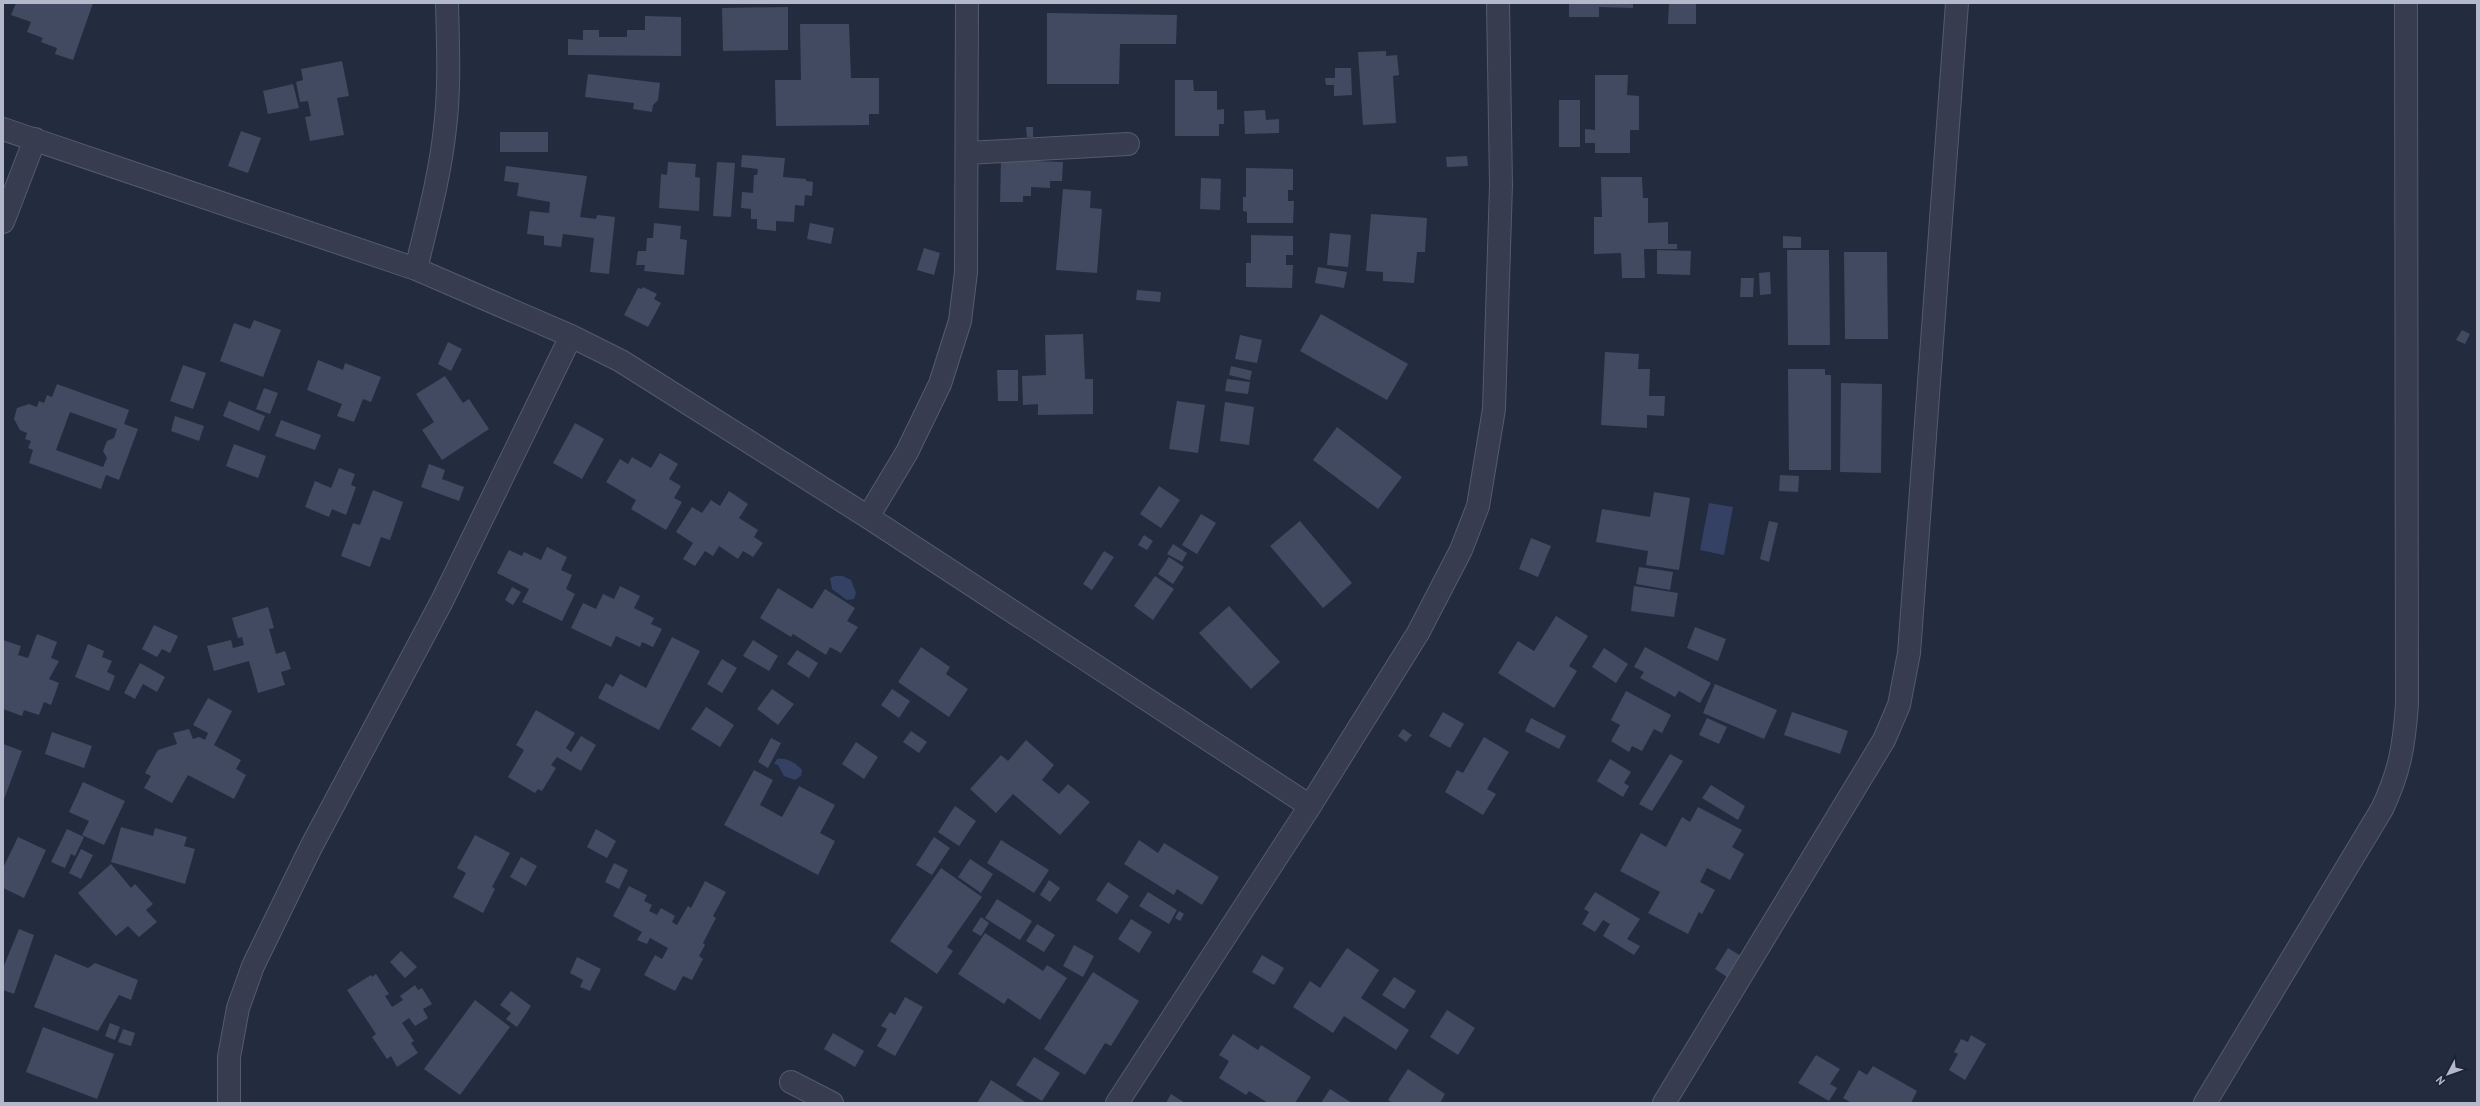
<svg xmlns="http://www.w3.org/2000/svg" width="2480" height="1106" viewBox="0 0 2480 1106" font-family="'PT Sans',sans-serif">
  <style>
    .water { fill: #344165 }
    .building { fill: #414a61; fill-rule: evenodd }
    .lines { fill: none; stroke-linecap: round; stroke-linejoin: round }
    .minor-casing { stroke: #555b6d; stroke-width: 24 }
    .minor { stroke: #373d4f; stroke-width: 22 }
  </style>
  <rect width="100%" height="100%" fill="#232b3f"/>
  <path class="water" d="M1709 503 1733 507 1724 555 1700 550Z
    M835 576H843L851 580 856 593 854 599 847 600 832 589 830 578Z
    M777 759C787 758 795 762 802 770L801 776 795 780 784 776 778 765 774 764Z"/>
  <path class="building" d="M16 3H93L73 60 55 54 57 48 41 42 43 38 27 32 31 22 11 15Z
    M1569 3H1633V8L1599 7V17H1569Z
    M1669 3H1696V24H1668Z
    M788 7V50L723 51 722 8Z
    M1047 13 1177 15 1176 44H1120L1119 84H1047Z
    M645 16 681 17V56L568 55V39L583 40V30H599V37H627V30H645Z
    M800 24H849L851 78H879V114H869V125L776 126 775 80H801Z
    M1386 51V56L1397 55 1399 75 1393 76 1396 123 1363 125 1358 52Z
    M342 61 349 96 337 98 344 135 310 141 305 117 311 116 308 101 300 102 296 82 303 80 301 69Z
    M1335 68H1351L1352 95 1334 96V85H1326L1325 78H1335Z
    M588 74 660 83 658 100 653 105 652 112 633 109 634 103 585 97Z
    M1595 75H1628L1627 95 1639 96V130H1630V153H1595V143H1585V129L1595 130Z
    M1175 80H1193L1194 91H1217V110L1224 109V124H1219V136H1175Z
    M293 84 299 108 268 114 263 91Z
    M1559 100H1580V147H1559Z
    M1265 110 1266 120 1279 119V133L1245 134 1244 111Z
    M1026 127H1033V137H1027Z
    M241 131 261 138 248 173 228 166Z
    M500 132H548V152H500Z
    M742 155 785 158 783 177 806 179V181L813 182 812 196 805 195 804 206 795 205 794 222 776 221V231L757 229V219H751V209L741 208 742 192 753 193 754 175H757L758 169 741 167Z
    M1467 156 1468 166 1447 167 1446 157Z
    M1001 160 1063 162 1062 181H1050V188L1031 187V196H1023V202H1000Z
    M668 162 696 164 695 177 700 178 699 211 659 208 661 174 667 175Z
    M717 162 735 163 731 217 713 216Z
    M506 166 587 176 580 217 596 219 597 215 615 217 609 274 590 272 594 238 563 234 561 247 544 245V236L527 234 530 211 549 213 550 202 517 196 519 183 504 181Z
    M1246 168 1293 169V190H1288V201H1294L1293 223H1247V212L1243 211V197H1246Z
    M1601 177H1642L1643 198H1648V223L1668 222V244H1677V249H1644L1645 278H1622L1621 253 1594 254V217H1602Z
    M1201 178 1221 179 1220 210 1200 209Z
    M1063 189 1091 191 1090 208 1102 209 1097 273 1056 270Z
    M1371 214 1427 218 1425 252H1417L1414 283 1383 281V272L1366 271Z
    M654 223 681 226 680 239 687 240 684 275 644 271 645 265H636L638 251H646L647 238H653Z
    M810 223 834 228 831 244 807 239Z
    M1330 233 1351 235 1348 267 1327 265Z
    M1251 235 1293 236V255H1286V265H1293L1292 288 1246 287V263H1251Z
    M1783 236 1801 237V248H1783Z
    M924 248 940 253 934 275 917 270Z
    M1657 250 1691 251 1690 275 1657 274Z
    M1787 250H1829L1830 345H1788Z
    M1844 252H1887L1888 339H1845Z
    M1318 267 1347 272 1344 288 1315 283Z
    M1770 272 1771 294 1760 295 1759 273Z
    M1741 278H1754L1753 297H1740Z
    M643 287 657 294 654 299 661 303 648 327 624 315 638 288 642 289Z
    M1137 290 1161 292 1160 302 1136 300Z
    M1321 314 1408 364 1387 400 1300 351Z
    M254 320 281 330 263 377 220 361 234 323 250 329Z
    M2462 330 2470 334 2465 344 2456 340Z
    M1083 334 1085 379H1093V414L1038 415V404L1023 405 1022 376 1046 375 1045 335Z
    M1240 335 1262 340 1257 363 1235 359Z
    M448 342 462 349 451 371 438 364Z
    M1605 352 1639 354 1638 369H1650L1649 396H1665L1664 416 1647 415V428L1601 425Z
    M318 360 343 370 345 363 381 377 371 402 363 399 354 422 337 416 342 404 307 390Z
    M183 365 206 373 193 409 170 401Z
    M1231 366 1252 371 1250 380 1229 375Z
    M1788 369H1825V375H1831V470H1789Z
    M997 370H1018V401H998Z
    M445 376 463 403 469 399 489 429 442 460 422 430 434 422 416 394Z
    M1227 379 1250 382 1248 394 1225 391Z
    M1841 383 1882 384 1881 473 1840 472Z
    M57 384 129 410 124 424 138 429 119 480 106 475 101 489 29 463 33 450 28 448 31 441 25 439 27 433 20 430 14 419 17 408 29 404 37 407 39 401 44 403 47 395 52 397ZM70 412 117 429 114 438 107 441 103 451 107 458 103 467 56 450Z
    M264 388 278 393 270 414 256 409Z
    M229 401 265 416 259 431 223 416Z
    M1177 401 1205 405 1198 453 1169 449Z
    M1225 402 1254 407 1249 445 1220 441Z
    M175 416 204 426 199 441 171 431Z
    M281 420 321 435 315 450 275 436Z
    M575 423 604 439 582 479 553 463Z
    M1337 427 1402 477 1378 509 1313 460Z
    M234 444 266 456 258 478 226 466Z
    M660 453 678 464 669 479 681 486 674 498 682 502 666 530 631 509 636 500 606 482 620 459 628 464 632 457 651 468Z
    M429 464 445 470 442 479 464 487 459 501 421 487Z
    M339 468 355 474 351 485 356 487 346 515 332 509 329 517 305 507 315 481 331 488Z
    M1780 475 1799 476 1798 492 1779 491Z
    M1159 486 1180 500 1161 528 1140 514Z
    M373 490 403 502 390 540 381 537 370 567 341 556 353 523 360 525Z
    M729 491 748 504 739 518 758 530 754 537 763 543 753 557 743 551 738 559 719 546 713 556 705 551 695 566 683 559 693 543 676 532 692 507 702 513 711 500 720 506Z
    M1654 492 1690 498 1679 570 1646 565 1648 551 1596 542 1602 509 1650 517Z
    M1201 514 1216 523 1197 554 1182 545Z
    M1300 521 1352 583 1323 608 1270 546Z
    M1769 521 1778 523 1769 562 1760 559Z
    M1144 535 1153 541 1147 550 1138 545Z
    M1531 538 1551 546 1538 577 1519 569Z
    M1173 544 1187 553 1182 562 1167 554Z
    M547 547 567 557 561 570 572 575 566 589 575 594 562 621 522 602 529 589 497 573 509 550 522 556 524 552 541 560Z
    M1104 551 1114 557 1092 590 1083 584Z
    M1169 557 1184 567 1173 584 1158 574Z
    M1639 567 1673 572 1670 590 1636 584Z
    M1155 576 1174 589 1153 620 1134 606Z
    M620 586 640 596 634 608 654 618 651 624 662 629 653 647 642 642 640 647 616 636 611 647 571 628 583 603 596 609 603 594 614 599Z
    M1634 586 1678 593 1674 617 1631 611Z
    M512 587 521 592 513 605 505 600Z
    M778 588 812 609 825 589 855 608 847 621 858 627 841 653 830 647 826 655 793 634 791 637 760 618Z
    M1229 606 1280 662 1251 689 1199 633Z
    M268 607 274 628 269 629 276 654 285 651 291 669 281 672 285 685 258 693 249 661 214 671 207 646 231 640 233 648 244 645 242 637 238 638 232 618Z
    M1556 616 1588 636 1569 666 1577 671 1554 708 1498 673 1518 641 1534 651Z
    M154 625 178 636 170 653 162 649 157 657 142 649Z
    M1695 627 1726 639 1718 661 1687 648Z
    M37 634 57 642 51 658 59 661 49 679 59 683 51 705 44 702 39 715 24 710 22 716 3 709V640L21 646 18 655 28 658Z
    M672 637 700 651 659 730 598 698 606 683 613 687 620 674 646 688Z
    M753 640 778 656 769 671 743 656Z
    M88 644 104 651 102 657 112 661 107 672 115 676 109 691 75 677Z
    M921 647 950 667 946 674 968 689 949 717 898 682Z
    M1645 647 1711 683 1700 703 1679 691 1675 697 1640 678 1644 672 1634 667Z
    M1604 648 1628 664 1616 683 1592 667Z
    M797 650 818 663 809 678 787 664Z
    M722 659 737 668 722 693 707 684Z
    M140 663 165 677 157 692 143 684 135 699 124 693Z
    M1715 684 1777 710 1764 739 1703 713Z
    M772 689 794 704 778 725 757 709Z
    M892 689 910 701 899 718 881 705Z
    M1626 691 1671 715 1662 733 1654 729 1642 751 1632 746 1629 752 1611 741 1620 725 1611 720Z
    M208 698 232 711 214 745 241 760 236 769 246 775 234 799 188 775 172 803 144 788 151 776 145 773 158 750 177 744 173 733 189 729 193 739 199 737 205 740 208 733 193 725Z
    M706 707 734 725 720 747 691 729Z
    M536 710 575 733 566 748 571 752 581 736 596 745 581 771 557 757 551 765 556 768 542 791 538 789 535 793 508 777 524 750 516 745Z
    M1443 712 1464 724 1450 748 1429 736Z
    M1792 712 1848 731 1840 754 1784 735Z
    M1531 718 1566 736 1559 749 1525 731Z
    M1707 718 1727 727 1719 744 1699 735Z
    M1403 729 1412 735 1406 742 1398 736Z
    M911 731 927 742 919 753 903 742Z
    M52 732 92 746 84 768 45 754Z
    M1484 737 1509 752 1487 789 1496 794 1483 815 1445 792 1457 770 1463 773Z
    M771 738 781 743 768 768 758 762Z
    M1026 740 1054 765 1042 780 1059 794 1068 784 1090 802 1060 835 1013 794 996 813 970 789 1001 755 1008 761Z
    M856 742 878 757 864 779 842 764Z
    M3 744 22 751 3 802Z
    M1670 754 1683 761 1652 811 1639 804Z
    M1610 759 1631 772 1624 783 1629 786 1623 797 1597 781Z
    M754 770 773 780 760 805 782 817 799 786 835 805 820 833 835 841 818 875 724 825Z
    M83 782 125 801 104 845 82 835 89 821 69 812Z
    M1711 785 1745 806 1738 820 1702 798Z
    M955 806 976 821 959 846 938 832Z
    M1698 807 1742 830 1732 847 1744 854 1730 880 1707 868 1700 882 1715 890 1702 914 1699 912 1688 934 1648 913 1660 892 1620 871 1641 833 1666 847 1682 817 1690 822Z
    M121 827 153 836 155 828 187 837 184 846 195 849 185 884 111 862Z
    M67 829 84 837 75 856 71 854 65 868 51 862Z
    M596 829 616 841 607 858 587 847Z
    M475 835 510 853 492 887 495 889 483 913 453 897 466 873 457 868Z
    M18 837 46 850 24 898 3 888V868Z
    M934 837 950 848 932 875 916 865Z
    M1001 840 1049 870 1034 893 987 863Z
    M1139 840 1158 853 1164 843 1219 877 1202 905 1177 889 1174 895 1124 864Z
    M81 849 93 855 81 879 69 873Z
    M521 857 537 866 526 886 510 877Z
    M970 859 993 874 981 893 958 877Z
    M614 863 628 870 619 889 605 882Z
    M111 864 131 888 135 884 153 904 146 910 157 922 139 937 128 926 116 936 78 893Z
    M941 868 982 897 947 947 953 951 937 974 890 941Z
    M1049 880 1060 888 1050 902 1040 895Z
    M705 881 726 892 713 916 716 918 703 943 705 945 699 956 703 959 692 980 683 976 675 991 644 975 655 955 662 959 668 948 650 938 647 944 637 940 642 932 613 916 629 886 647 895 644 901 652 905 649 911 657 915 661 908 675 916 672 922 677 925 688 906 691 908Z
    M1108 882 1129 896 1117 914 1096 900Z
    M1148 892 1177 910 1169 924 1139 906Z
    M1595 892 1640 919 1627 939 1640 946 1634 955 1603 936 1610 924 1603 920 1595 932 1582 924 1589 912 1584 909Z
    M997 899 1032 921 1020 940 985 918Z
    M1179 911 1184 914 1180 921 1175 918Z
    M981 917 989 923 981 936 972 931Z
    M1131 919 1152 932 1139 953 1118 939Z
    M1037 924 1055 935 1044 952 1026 941Z
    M19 929 34 935 14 994 3 990V968Z
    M985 933 1043 971 1047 965 1067 978 1040 1020 1008 998 1004 1004 958 974Z
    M1074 945 1094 956 1083 977 1063 966Z
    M1347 948 1379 970 1361 998 1409 1030 1396 1050 1344 1016 1333 1033 1293 1007 1310 981 1320 988Z
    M1728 948 1741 956 1727 977 1715 969Z
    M401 951 417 967 405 978 390 962Z
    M55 954 88 968 95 963 138 980 131 1000 119 995 98 1031 34 1007Z
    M1262 955 1284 968 1274 985 1252 972Z
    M577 957 601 969 590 991 580 987 583 980 570 973Z
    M1093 972 1139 1001 1111 1046 1105 1043 1085 1075 1044 1049Z
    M376 974 389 994 385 996 392 1007 403 1000 400 996 415 985 418 990 422 988 432 1004 423 1009 428 1018 415 1026 409 1018 402 1023 414 1041 411 1043 418 1053 397 1067 391 1056 387 1059 372 1037 376 1034 347 990 371 975 372 977Z
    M1394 977 1416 991 1404 1009 1382 995Z
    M511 991 531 1006 517 1027 506 1019 511 1013 500 1005Z
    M905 997 923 1007 895 1056 877 1046 887 1029 881 1026 890 1012 895 1015Z
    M475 1000 510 1027 460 1095 424 1069Z
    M1447 1010 1475 1028 1458 1055 1430 1037Z
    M110 1023 120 1027 115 1040 105 1036Z
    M43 1027 114 1054 97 1099 26 1072Z
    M123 1029 135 1033 131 1046 118 1042Z
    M833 1033 864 1051 855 1067 824 1049Z
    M1233 1034 1258 1050 1261 1045 1311 1077 1295 1103H1268L1249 1091 1246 1095 1219 1078 1229 1061 1219 1055Z
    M1971 1035 1986 1044 1965 1080 1949 1070 1958 1054 1954 1052 1961 1039 1968 1042Z
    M1816 1055 1840 1069 1830 1084 1837 1088 1829 1101 1798 1083Z
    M1034 1057 1060 1073 1042 1101 1016 1085Z
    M1873 1066 1917 1091 1911 1103H1852L1843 1098 1859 1070 1867 1075Z
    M1408 1069 1445 1094 1440 1103H1393L1388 1100Z
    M991 1080 1027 1103H977Z
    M1330 1089 1352 1103H1321Z
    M1171 1094 1185 1103H1166Z"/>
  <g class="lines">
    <g class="minor-casing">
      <path id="minor" d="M3 129 416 269 571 336 621 361 868 517 1310 806
        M967 153 1128 144
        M3 222 35 139
        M416 269C427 223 440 176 445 128 450 87 448 45 447 3
        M868 517 907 452 940 384 960 321 966 272 967 3
        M791 1082 832 1103
        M229 1103V1057L238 1008 253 966 311 847 442 601 571 336
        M1117 1103 1310 806 1418 633 1461 550 1478 506 1494 409 1501 185 1498 3
        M1664 1103 1884 740 1899 705 1909 653 1957 3
        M2205 1103 2382 809C2400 771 2404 746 2407 704L2406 3"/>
    </g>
    <use href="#minor" class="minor"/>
  </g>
  <rect width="2480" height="1106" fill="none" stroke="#b3b8ca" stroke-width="8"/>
  <g transform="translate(2448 1074) rotate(229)" stroke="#1c2234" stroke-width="3" paint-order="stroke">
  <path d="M0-3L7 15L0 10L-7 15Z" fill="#b3b8ca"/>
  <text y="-6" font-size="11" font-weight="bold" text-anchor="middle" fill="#b3b8ca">N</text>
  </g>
</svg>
